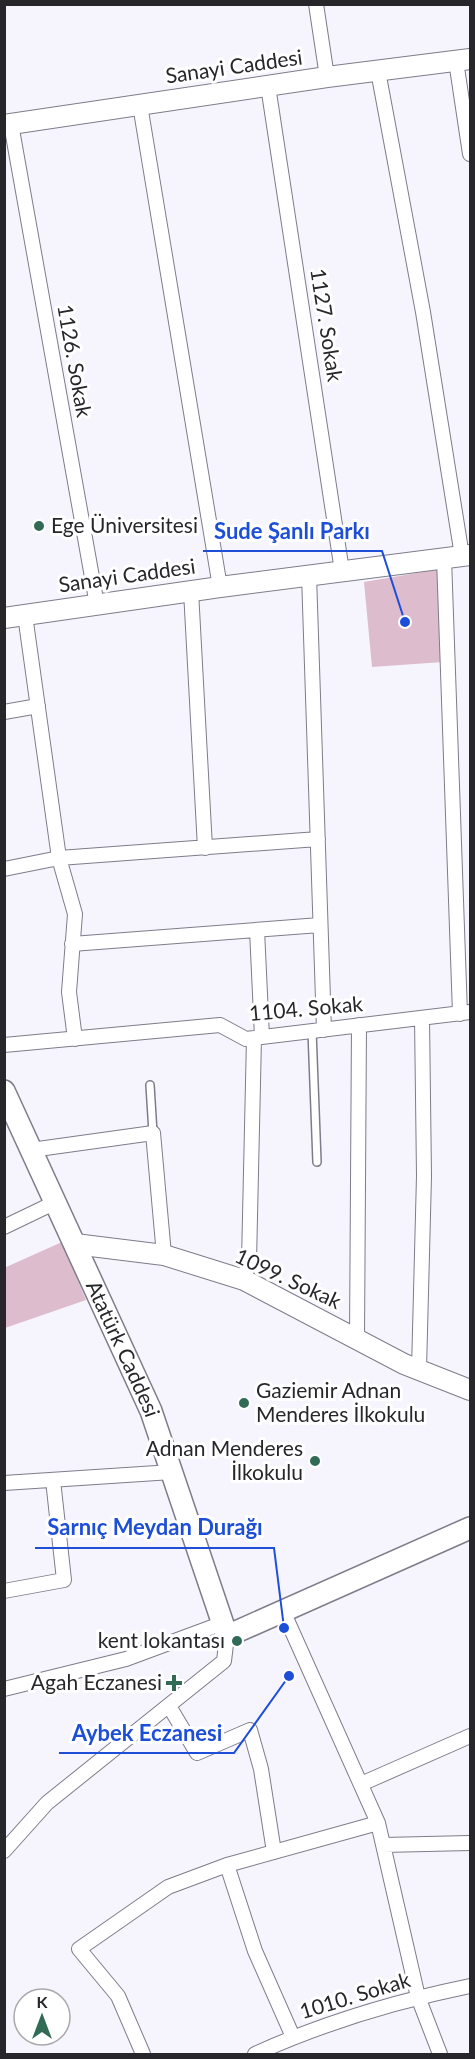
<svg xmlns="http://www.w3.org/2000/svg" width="475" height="2059" viewBox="0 0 475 2059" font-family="Lato,sans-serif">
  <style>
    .green { fill: #ddbcce }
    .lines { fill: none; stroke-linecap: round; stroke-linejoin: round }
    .lane-casing { stroke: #7e7c8a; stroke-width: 10 }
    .street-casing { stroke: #7e7c8a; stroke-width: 16 }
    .secondary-casing { stroke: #7e7c8a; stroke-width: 22 }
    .primary-casing { stroke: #7e7c8a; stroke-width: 24 }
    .lane { stroke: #fff; stroke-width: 7 }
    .street { stroke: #fff; stroke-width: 14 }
    .secondary { stroke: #fff; stroke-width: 20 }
    .primary { stroke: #fff; stroke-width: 21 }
    .poi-dot { fill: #316b55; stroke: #fff; stroke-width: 2 }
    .labels { text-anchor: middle; stroke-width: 6; stroke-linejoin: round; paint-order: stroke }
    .street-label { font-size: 21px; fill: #27262b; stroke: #fff }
    .poi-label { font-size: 21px; fill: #27262b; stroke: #fff; text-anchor: end }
    .leader { fill: none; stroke: #1d4ed8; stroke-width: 2 }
    .callout-dot { fill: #1d4ed8; stroke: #fff; stroke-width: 2 }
    .callout-label { font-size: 22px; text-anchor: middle; font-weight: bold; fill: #1d4ed8; stroke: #fff; stroke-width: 6; stroke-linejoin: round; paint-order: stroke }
  </style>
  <rect width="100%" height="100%" fill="#f6f5fe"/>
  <path class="green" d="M440 569 443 662 372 667 364 582Z
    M62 1242 86 1300 5 1328 4 1268Z"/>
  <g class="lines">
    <g class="lane-casing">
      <path id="lane" d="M312 1031 317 1162
        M150 1085 153 1133"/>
    </g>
    <g class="street-casing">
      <path id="street" d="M316 4 327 77
        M456 61 470 154
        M378 71 423 312 462 556
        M268 86 342 571
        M140 105 220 587
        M11 124 97 605
        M444 558 460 1014
        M309 575 324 1030
        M191 591 205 848
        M25 615 59 858 75 914 69 992 75 1039
        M4 712 38 706
        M4 869 59 858 318 839
        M257 930 262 1037
        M72 944 320 925
        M4 1045 220 1025 246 1039 470 1012
        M31 1150 153 1133 164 1255
        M4 1227 56 1202
        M244 1280 249 1261 254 1038
        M357 1339 359 1025
        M419 1370 424 1176 422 1018
        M4 1483 172 1472
        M4 1591 64 1580 53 1480
        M283 1611 378 1823 418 1997 440 2054
        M4 1689 126 1659 223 1623
        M169 1706 197 1753 250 1730 261 1769 274 1852
        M361 1784 470 1736
        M383 1845 470 1843
        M4 1851 47 1803 224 1661 227 1636
        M227 1865 255 1951 293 2037
        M143 2054 118 1996 79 1949 168 1887 227 1865 378 1823
        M255 2054C323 2023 397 2001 470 1986"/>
    </g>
    <g class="secondary-casing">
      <path id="secondary" d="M4 125 327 77 470 59
        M4 618 220 587 470 555
        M75 1244 164 1255 244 1280 404 1364 470 1390"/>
    </g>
    <g class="primary-casing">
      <g id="primary">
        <path id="s1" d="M4 1091 151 1411 227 1636 470 1528"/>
      </g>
    </g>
    <use href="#lane" class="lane"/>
    <use href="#street" class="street"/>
    <use href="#secondary" class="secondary"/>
    <use href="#primary" class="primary"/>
  </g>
  <g class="poi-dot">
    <circle cx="39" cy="526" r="6"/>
    <circle cx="244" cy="1403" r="6"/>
    <circle cx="315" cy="1461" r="6"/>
    <circle cx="237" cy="1641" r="6"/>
    <path d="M171 1674h6v6h6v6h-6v6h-6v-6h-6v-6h6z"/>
  </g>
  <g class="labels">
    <g class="street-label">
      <text transform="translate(234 67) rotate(-8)" y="7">Sanayi Caddesi</text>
      <text transform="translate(326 325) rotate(81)" y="7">1127. Sokak</text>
      <text transform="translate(74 361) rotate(80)" y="7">1126. Sokak</text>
      <text transform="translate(127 576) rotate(-8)" y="7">Sanayi Caddesi</text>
      <text transform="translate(306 1009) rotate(-5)" y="7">1104. Sokak</text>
      <text transform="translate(288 1279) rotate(25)" y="7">1099. Sokak</text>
      <text dy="7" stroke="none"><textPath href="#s1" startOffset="284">Atatürk Caddesi</textPath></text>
      <text transform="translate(355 1996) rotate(-17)" y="7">1010. Sokak</text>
    </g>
    <g class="poi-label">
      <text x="51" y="533" text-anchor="start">Ege Üniversitesi</text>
      <text x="256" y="1398" text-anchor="start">Gaziemir Adnan<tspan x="256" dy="24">Menderes İlkokulu</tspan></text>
      <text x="303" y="1456">Adnan Menderes<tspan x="303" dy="24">İlkokulu</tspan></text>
      <text x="225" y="1648">kent lokantası</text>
      <text x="162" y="1690">Agah Eczanesi</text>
    </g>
  </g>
  <path class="leader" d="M405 622L382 551H203M284 1628L274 1548H35M289 1676L234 1753H59"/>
  <g class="callout-dot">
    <circle cx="405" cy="622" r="6"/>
    <circle cx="284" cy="1628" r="6"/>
    <circle cx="289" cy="1676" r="6"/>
  </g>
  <g class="callout-label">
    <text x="292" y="539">Sude Şanlı Parkı</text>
    <text x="155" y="1535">Sarnıç Meydan Durağı</text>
    <text x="147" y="1741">Aybek Eczanesi</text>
  </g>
  <rect width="475" height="2059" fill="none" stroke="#27262b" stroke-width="12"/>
  <g transform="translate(42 2017)"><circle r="28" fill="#ffffff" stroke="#a9a8aa" stroke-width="1.5"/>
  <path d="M0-4.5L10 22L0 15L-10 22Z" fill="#316b55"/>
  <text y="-9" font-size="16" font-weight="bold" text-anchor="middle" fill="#27262b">K</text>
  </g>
</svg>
